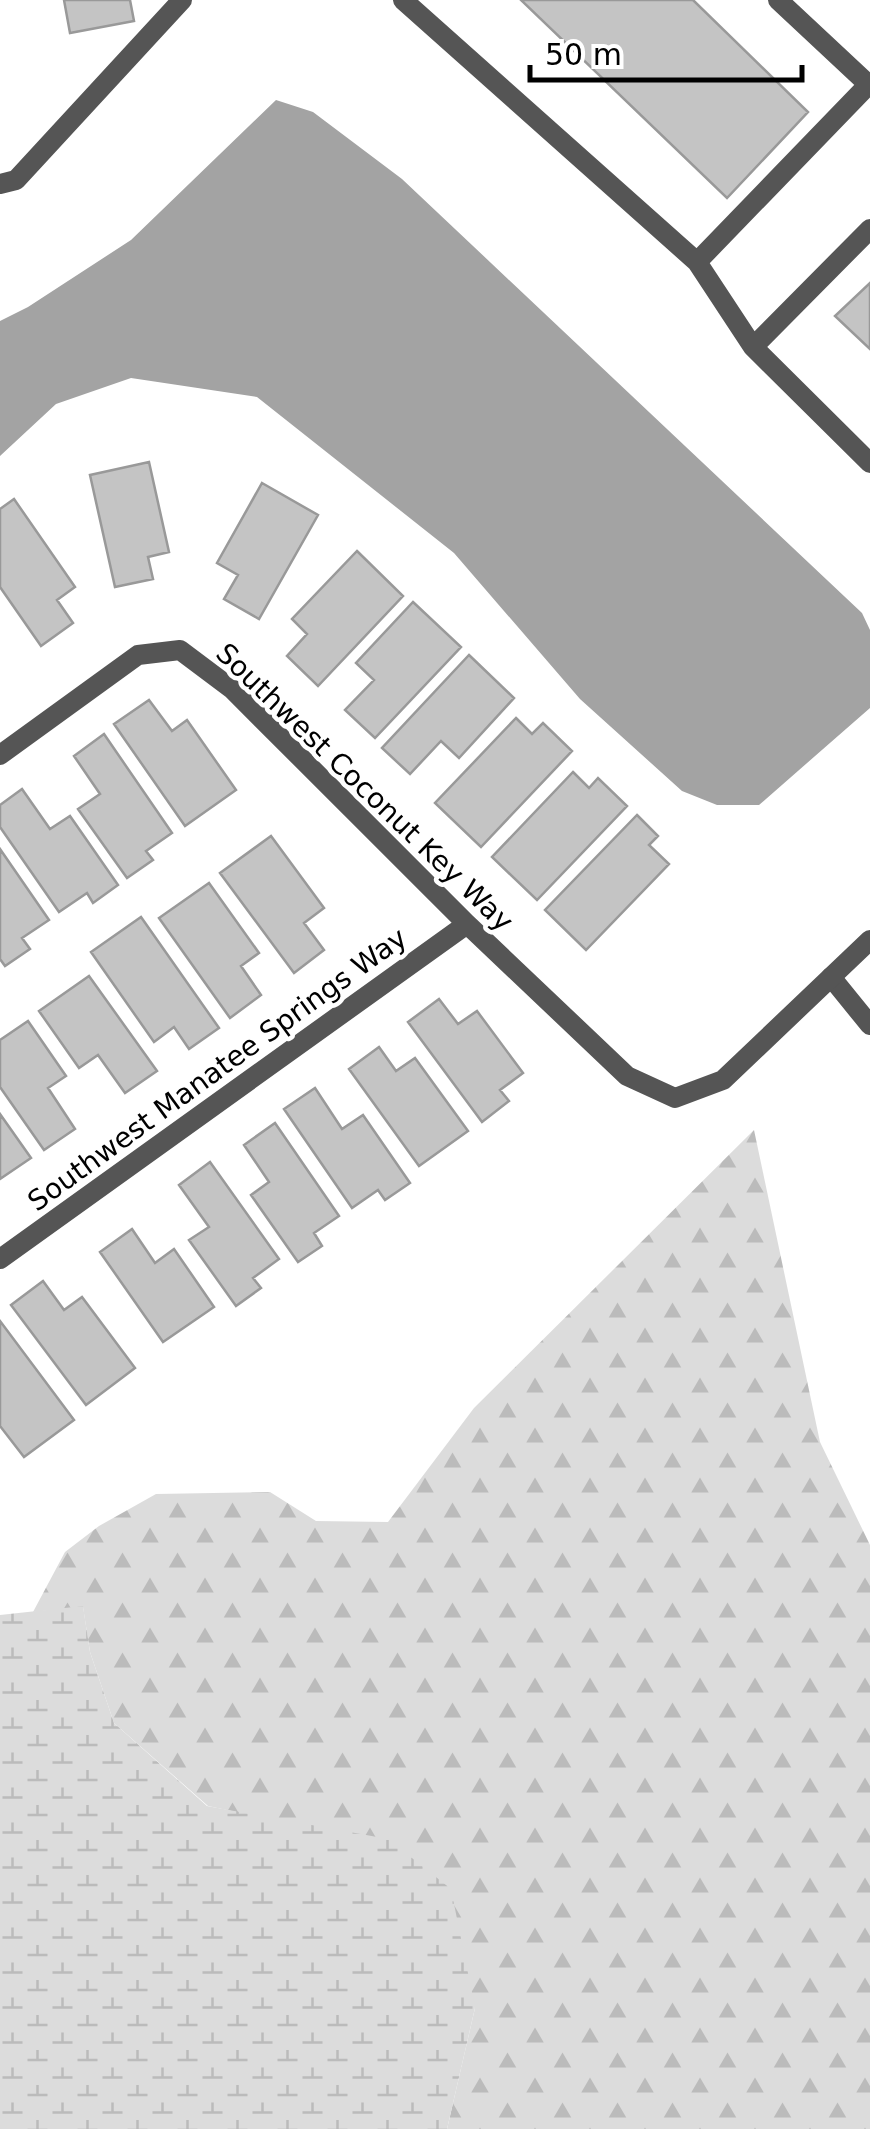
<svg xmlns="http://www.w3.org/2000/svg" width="870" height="2129" viewBox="0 0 870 2129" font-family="'DejaVu Sans',sans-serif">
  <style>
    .forest { fill: url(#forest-firs) }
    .wetland { fill: url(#wetland-marsh) }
    .water { fill: #a3a3a3 }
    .building { fill: #c4c4c4; stroke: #999; stroke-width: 2.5 }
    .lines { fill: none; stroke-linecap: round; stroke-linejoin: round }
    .service { stroke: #555; stroke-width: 20 }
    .minor { stroke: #555; stroke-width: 20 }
    .labels { text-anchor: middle; stroke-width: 9; stroke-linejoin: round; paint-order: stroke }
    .street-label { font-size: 28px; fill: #000; stroke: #fff }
  </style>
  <defs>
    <pattern id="forest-firs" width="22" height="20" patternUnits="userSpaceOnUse" patternTransform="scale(2.5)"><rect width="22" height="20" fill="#dcdcdc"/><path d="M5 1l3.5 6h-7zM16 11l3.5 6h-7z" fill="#bbb"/></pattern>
    <pattern id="wetland-marsh" width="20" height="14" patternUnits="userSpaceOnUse" patternTransform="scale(2.5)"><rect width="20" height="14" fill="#dcdcdc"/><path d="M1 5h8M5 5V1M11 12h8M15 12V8" fill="none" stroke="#bbb"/></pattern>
  </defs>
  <rect width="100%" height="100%" fill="#fff"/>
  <path class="forest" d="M754 1130 820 1442 870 1545V2129H447L475 2008 288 1823 208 1806 114 1723 90 1652 83 1607 33 1612 65 1552 99 1526 156 1494 270 1492 316 1521 388 1522 474 1408Z"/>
  <path class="wetland" d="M83 1606 90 1652 114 1723 207 1806 388 1839 451 1889 475 2008 447 2129H0V1615Z"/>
  <path class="water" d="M276 100 313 112 402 179 862 613 870 630V708L759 805H717L682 791 580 699 454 553 257 397 131 378 56 404 0 456V321L28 307 131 240Z"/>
  <path class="building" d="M64 0H130L134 21 70 33Z
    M521 0H693L808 112 727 198Z
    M870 283V349L835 316Z
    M149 462 169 552 148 557 153 579 115 587 90 475Z
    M262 483 318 515 259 619 224 599 238 575 217 563Z
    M14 499 75 587 57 600 73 623 41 646 0 587V509Z
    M357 551 403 596 318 686 287 656 307 634 292 619Z
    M413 602 461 647 375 738 345 710 374 680 356 663Z
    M469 655 514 698 459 758 441 741 410 774 382 748Z
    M149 700 172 731 187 720 236 790 185 826 114 724Z
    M516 718 532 734 543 723 572 751 481 847 435 803Z
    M104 734 172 833 146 851 153 860 127 878 78 809 100 794 74 756Z
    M573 772 589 788 598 778 627 806 537 900 492 857Z
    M22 789 50 829 70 816 118 885 93 903 87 893 59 912 0 827V805Z
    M637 815 658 836 649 845 669 864 586 950 545 910Z
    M271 836 324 908 304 923 324 950 294 973 220 873Z
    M0 849 49 920 22 938 30 949 5 966 0 959Z
    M209 883 259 953 241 966 261 995 230 1018 159 918Z
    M141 917 219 1028 189 1049 174 1027 154 1042 91 952Z
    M89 976 157 1071 125 1093 98 1055 79 1068 39 1011Z
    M439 999 458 1024 477 1011 523 1073 500 1090 509 1101 482 1122 408 1022Z
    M28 1021 66 1076 48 1088 75 1129 44 1150 0 1087V1040Z
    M379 1047 396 1071 415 1058 468 1131 419 1166 349 1069Z
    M315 1088 342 1129 363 1115 410 1183 385 1200 378 1190 352 1208 284 1109Z
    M0 1114 31 1158 0 1179Z
    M275 1123 339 1216 314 1233 322 1246 298 1262 251 1195 269 1182 244 1145Z
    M210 1162 279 1259 253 1278 261 1288 236 1306 189 1240 209 1227 179 1185Z
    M132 1229 155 1263 174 1249 214 1307 163 1342 100 1252Z
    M43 1281 64 1310 82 1297 135 1368 86 1405 11 1305Z
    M0 1321 74 1420 24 1457 0 1426Z"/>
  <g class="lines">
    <path class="service" d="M403 0 697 262
      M778 0 870 86
      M870 83 697 262 753 347 870 463
      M0 184 16 180 182 0
      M753 347 870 229
      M831 977 870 1025"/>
    <path class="minor" d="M0 755 138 655 180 650 232 689 467 924 627 1076 675 1098 723 1080 870 940
      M0 1259 467 924"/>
  </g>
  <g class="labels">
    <g class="street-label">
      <text transform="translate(365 787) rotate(44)" y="10">Southwest Coconut Key Way</text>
      <text transform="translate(217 1069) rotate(-36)" y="10">Southwest Manatee Springs Way</text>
    </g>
  </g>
  <path d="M530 65v15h272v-15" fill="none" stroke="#000000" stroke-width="5"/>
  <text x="545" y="65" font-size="30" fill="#000000" stroke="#ffffff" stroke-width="8" paint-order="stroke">50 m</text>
</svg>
